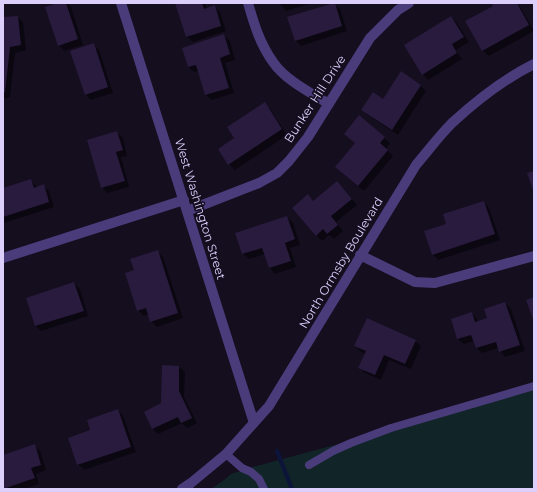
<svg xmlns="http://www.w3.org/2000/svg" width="537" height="492" viewBox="0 0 537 492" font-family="Montserrat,sans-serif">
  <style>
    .green { fill: #112528 }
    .shadow { fill: #0007 }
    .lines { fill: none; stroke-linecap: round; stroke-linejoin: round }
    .stream { stroke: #0c1539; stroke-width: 4.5 }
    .building { fill: #291b3e }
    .service { stroke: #4a3c7b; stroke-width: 8 }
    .minor { stroke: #4a3c7b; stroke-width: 10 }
    .tertiary { stroke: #4a3c7b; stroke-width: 10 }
    .labels { text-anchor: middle; stroke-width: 3.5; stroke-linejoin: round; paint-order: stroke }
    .street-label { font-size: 12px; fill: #dccffc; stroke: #140e1f }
  </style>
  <rect width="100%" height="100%" fill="#140e1f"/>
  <path class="green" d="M534 388V489H211L224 480 231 474 249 468 353 440Z"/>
  <path class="shadow" d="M61 3H67L71 7 83 45 64 51 59 45Z
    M176 3H205L207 9 214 6 220 12 226 31 193 42 187 37Z
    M280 3H312L286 11 281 5Z
    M492 3H518L534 31 489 56 483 51 467 21 494 6Z
    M334 4 340 9 347 31 301 46 295 40Z
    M18 17 23 22 26 50 15 53 10 97 3 99V18Z
    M451 17 456 22 469 42 456 50 462 59 428 80 423 74Z
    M224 36 230 41 235 60 225 63 234 93 212 100 206 95 199 71 194 72 188 67Z
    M93 44 99 50 113 93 91 100 85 94Z
    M401 73 421 86 426 91 398 135 368 115 362 110 383 100Z
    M265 104 270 109 287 135 235 170 229 164 219 149 236 138Z
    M359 117 390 143 386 149 393 156 364 191 342 173 356 143Z
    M117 132 123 138 127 156 121 157 129 187 107 193 102 187Z
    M30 180 36 186 37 188 43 186 49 191 54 207 4 223 3 222V189Z
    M343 188 357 205 336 222 343 231 334 239 329 235 322 241 316 235 314 202Z
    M484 202 489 208 500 240 438 260 433 254 448 225Z
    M287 217 293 223 300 245 290 248 296 267 275 274 270 268 265 254 249 259 243 254Z
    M157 251 163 257 183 318 157 327 151 321 149 314 143 316 138 310 135 270Z
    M74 283 80 289 88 316 41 331 36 326Z
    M505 303 511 309 525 351 505 357 500 351 499 348 482 353 477 348 474 341 464 344 458 339 452 320 472 313 477 319 478 322 489 319Z
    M415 341 421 346 411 369 389 360 381 380 365 373 359 367 366 354 361 352 355 346Z
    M163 366 179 367 185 372 184 397 197 423 187 428 182 423 158 434 153 429 145 412 162 404Z
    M118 410 123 416 136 452 84 470 78 464 92 431Z
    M35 446 40 451 46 470 36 474 39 484 24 489H3V456Z"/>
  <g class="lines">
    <path class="stream" d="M277 451 292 489"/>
  </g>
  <path class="building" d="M58 3H66L78 39 58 46 45 7Z
    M175 3H202L204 9 215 5 221 26 186 37Z
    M334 3H335L342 26 295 41 287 17Z
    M491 3H517L529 25 482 51 465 21 493 6Z
    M18 16 21 45 10 47 5 92H3V17Z
    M451 16 464 37 452 44 457 53 422 75 404 45Z
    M224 34 230 54 220 58 229 88 205 95 196 65 188 67 182 48Z
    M94 43 108 87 85 95 70 51Z
    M401 71 421 85 392 130 361 110 373 92 383 99Z
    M265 102 282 129 228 165 218 149 234 138 227 127Z
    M359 115 385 137 380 143 388 150 358 186 335 167 355 143 344 134Z
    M117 131 123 150 116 152 125 181 101 188 87 140Z
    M534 171V193L527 173Z
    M31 179 34 188 44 184 49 202 3 217V188Z
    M337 181 352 199 331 216 338 225 327 234 323 229 316 236 292 208 308 194 313 201Z
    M484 201 495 234 432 255 424 231 446 224 443 214Z
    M287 216 295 239 285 243 291 261 269 268 262 248 242 254 235 233Z
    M158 250 178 313 150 322 146 308 137 311 125 273 134 270 130 259Z
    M74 282 84 311 35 326 26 298Z
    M534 297V322L526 300Z
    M505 302 520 345 499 352 496 342 476 348 471 335 457 339 451 319 472 312 475 322 487 318 484 309Z
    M367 318 416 340 405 364 384 355 375 375 358 368 366 351 354 346Z
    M162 365 179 366V391L192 418 181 423 178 417 152 429 144 412 161 403Z
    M118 409 131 447 77 465 68 438 90 430 87 420Z
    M35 444 41 465 31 468 35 478 3 489V455Z"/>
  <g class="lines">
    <path class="service" d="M226 454 242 468 251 472 259 479 264 489
      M309 465 333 451 351 443 391 428 534 386"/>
    <path class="minor" d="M248 3C254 24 260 44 273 62 285 80 311 93 329 104
      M187 211 259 183 277 173 289 161 308 137 370 38 398 10 409 3
      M360 255 415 282 435 283 534 256
      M3 258 184 200"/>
    <path class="tertiary" d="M121 3 254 423
      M182 489 191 483 226 454 269 406 416 165C428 151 439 136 452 123 477 100 504 79 534 64"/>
  </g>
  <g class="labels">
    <g class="street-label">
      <text transform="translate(315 99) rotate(-57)" y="4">Bunker Hill Drive</text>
      <text transform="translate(200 209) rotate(73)" y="4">West Washington Street</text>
      <text transform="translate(341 263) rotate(-59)" y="4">North Ormsby Boulevard</text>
    </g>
  </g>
  <rect width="537" height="492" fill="none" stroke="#dccffc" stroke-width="8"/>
</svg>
